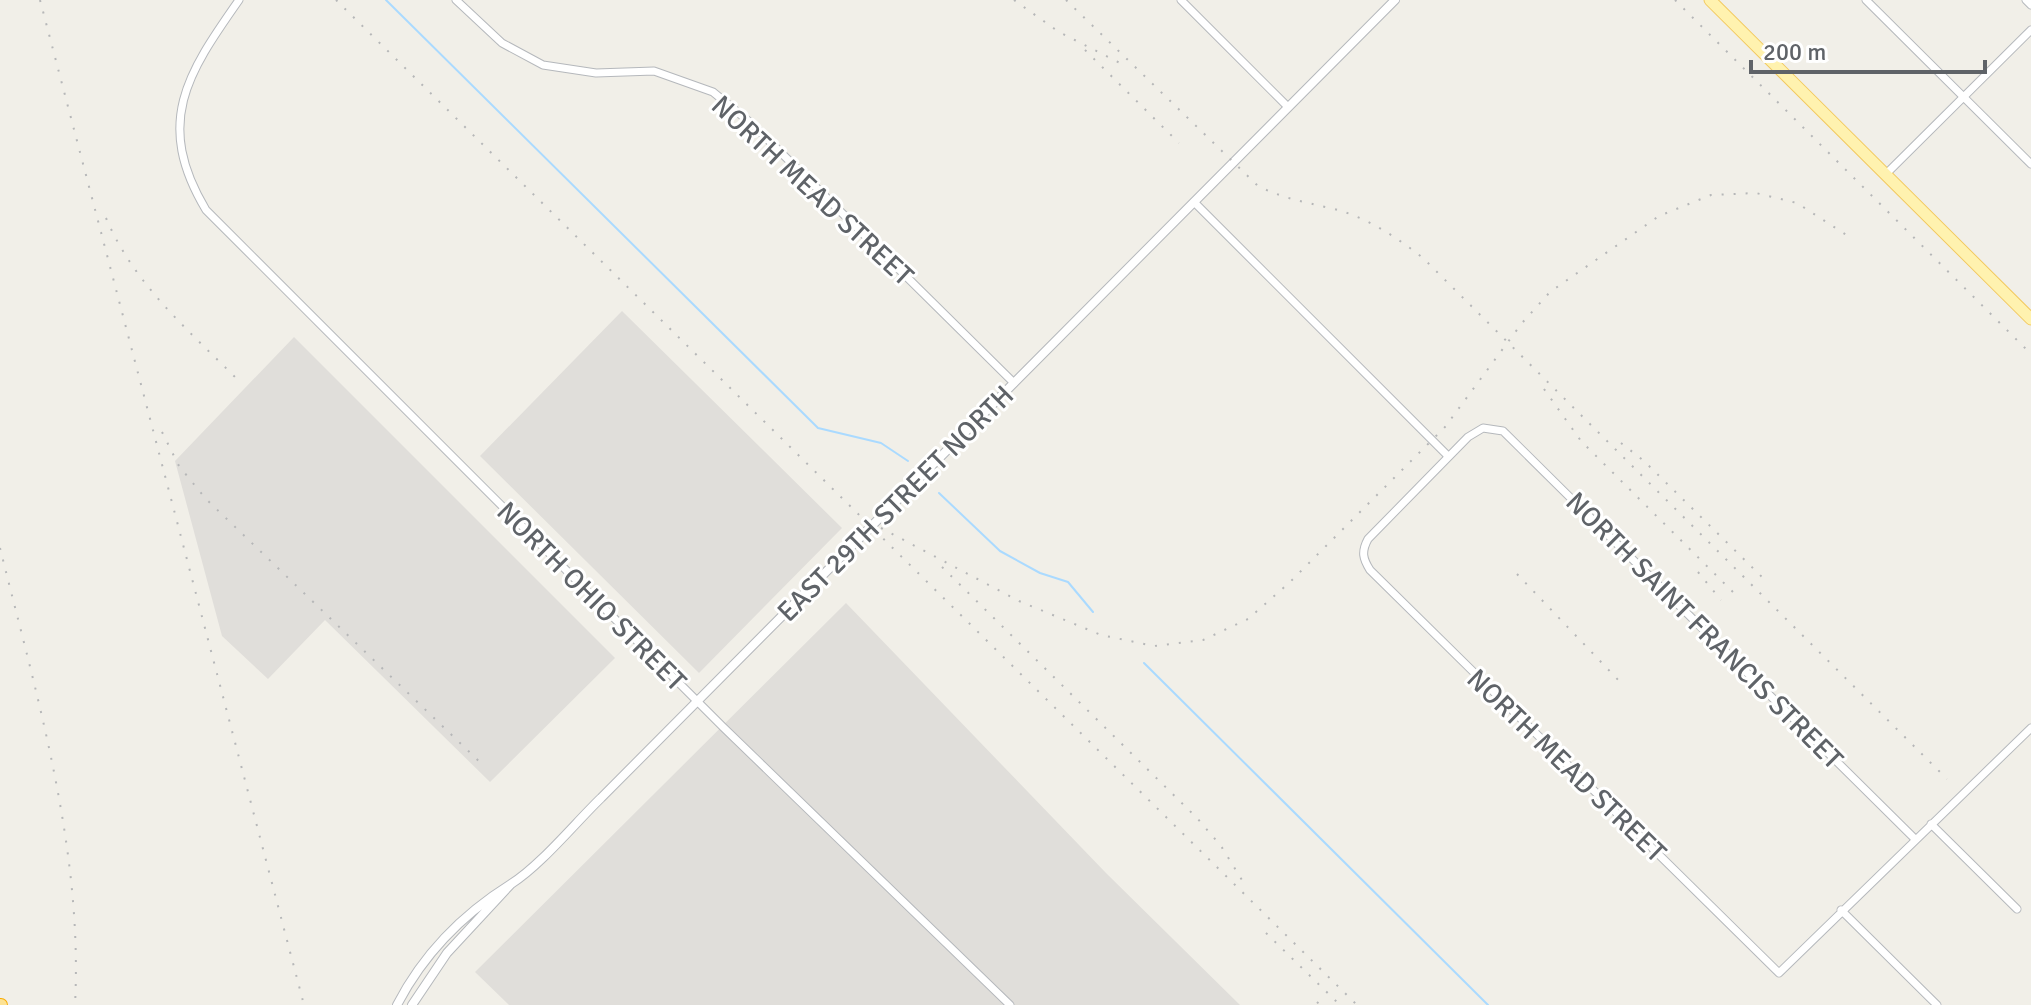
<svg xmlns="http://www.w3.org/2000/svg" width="2031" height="1005" viewBox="0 0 2031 1005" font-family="Signika,sans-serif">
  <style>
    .industrial { fill: #e0deda }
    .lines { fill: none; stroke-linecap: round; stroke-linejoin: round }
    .stream { stroke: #aadaff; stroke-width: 2 }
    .minor-casing { stroke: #b5b8bc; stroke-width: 9 }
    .tertiary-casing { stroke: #b5b8bc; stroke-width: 10 }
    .primary-casing { stroke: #f2c960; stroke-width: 13 }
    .motorway-casing { stroke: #f9ab00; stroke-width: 14 }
    .minor { stroke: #fff; stroke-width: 7 }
    .tertiary { stroke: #fff; stroke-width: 8 }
    .primary { stroke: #fff2af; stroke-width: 11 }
    .motorway { stroke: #fde293; stroke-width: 12 }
    .rail { stroke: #b6b7b8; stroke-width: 2; stroke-dasharray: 2 10; stroke-linecap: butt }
    .labels { text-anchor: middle; stroke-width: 6; stroke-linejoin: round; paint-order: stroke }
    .street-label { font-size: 28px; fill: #5f6368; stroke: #fff }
  </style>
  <rect width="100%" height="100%" fill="#f1efe8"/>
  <path class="industrial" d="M622 311 842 528 699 673 480 456Z
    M294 337 615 658 490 782 325 620 268 679 222 636 175 461Z
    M846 603 1106 873 1240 1005H509L475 972Z"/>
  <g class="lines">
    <path class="stream" d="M386 0 818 428 881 443 908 461
      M939 493 1000 551 1040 573 1068 582 1093 612
      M1144 663 1488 1005"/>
    <g class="minor-casing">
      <path id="minor" d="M239 0C187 74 154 123 206 210L723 727 1010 1005
        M456 0 502 43 543 65 596 73 654 71 713 92 752 124 1014 383
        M1181 0 1288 107
        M1866 0 2031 164
        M2026 0 2031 5
        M1886 174 2031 30
        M1194 202 1448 456
        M1931 824 2017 909
        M1915 839 1503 431 1483 428 1468 437 1368 539C1361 552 1363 559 1370 570L1779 973 2031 728
        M1841 910 1937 1005"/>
    </g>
    <g class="tertiary-casing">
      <path id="tertiary" d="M397 1005C423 955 463 914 511 884 540 866 576 822 601 798L1395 0
        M412 1005 447 953 511 884"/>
    </g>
    <g class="primary-casing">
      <path id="primary" d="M1710 0 2031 319"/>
    </g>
    <g class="motorway-casing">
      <path id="motorway" d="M0 1005H1"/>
    </g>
    <use href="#minor" class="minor"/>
    <use href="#tertiary" class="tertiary"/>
    <use href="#primary" class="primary"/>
    <use href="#motorway" class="motorway"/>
    <path class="rail" d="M40 0 304 1005
      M336 0 1357 1005
      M1014 0 1059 32 1122 64
      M1066 0 1258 186C1282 198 1304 202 1330 208 1365 216 1395 236 1423 258L1947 779
      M1675 0 2031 354
      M1085 50 1179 143
      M106 218C134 284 187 329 237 379
      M1544 389 1581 441 1737 596
      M162 432 179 466 206 499 485 767
      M1621 443 1644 461 1764 579
      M881 528 1019 601 1101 635 1154 646 1203 640 1248 619 1289 583 1445 427 1522 323 1550 292 1659 216 1711 195 1756 193 1797 203 1848 236
      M0 548C37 697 83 849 75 1005
      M942 567 1197 818 1221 846 1245 885
      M1698 572 1721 600
      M1517 574 1623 685
      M1266 933 1340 1005
      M1317 1002 1320 1005"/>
  </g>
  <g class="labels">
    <g class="street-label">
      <text transform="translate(813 190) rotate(43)" y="10">NORTH MEAD STREET</text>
      <text transform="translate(895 503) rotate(-45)" y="10">EAST 29TH STREET NORTH</text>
      <text transform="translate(592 596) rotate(45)" y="10">NORTH OHIO STREET</text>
      <text transform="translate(1705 630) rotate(45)" y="10">NORTH SAINT FRANCIS STREET</text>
      <text transform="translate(1567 765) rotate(44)" y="10">NORTH MEAD STREET</text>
    </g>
  </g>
  <path d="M1751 60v12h234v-12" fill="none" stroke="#5f6368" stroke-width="4"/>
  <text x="1763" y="60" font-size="24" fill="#5f6368" stroke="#ffffff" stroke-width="6" paint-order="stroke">200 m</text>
</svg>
